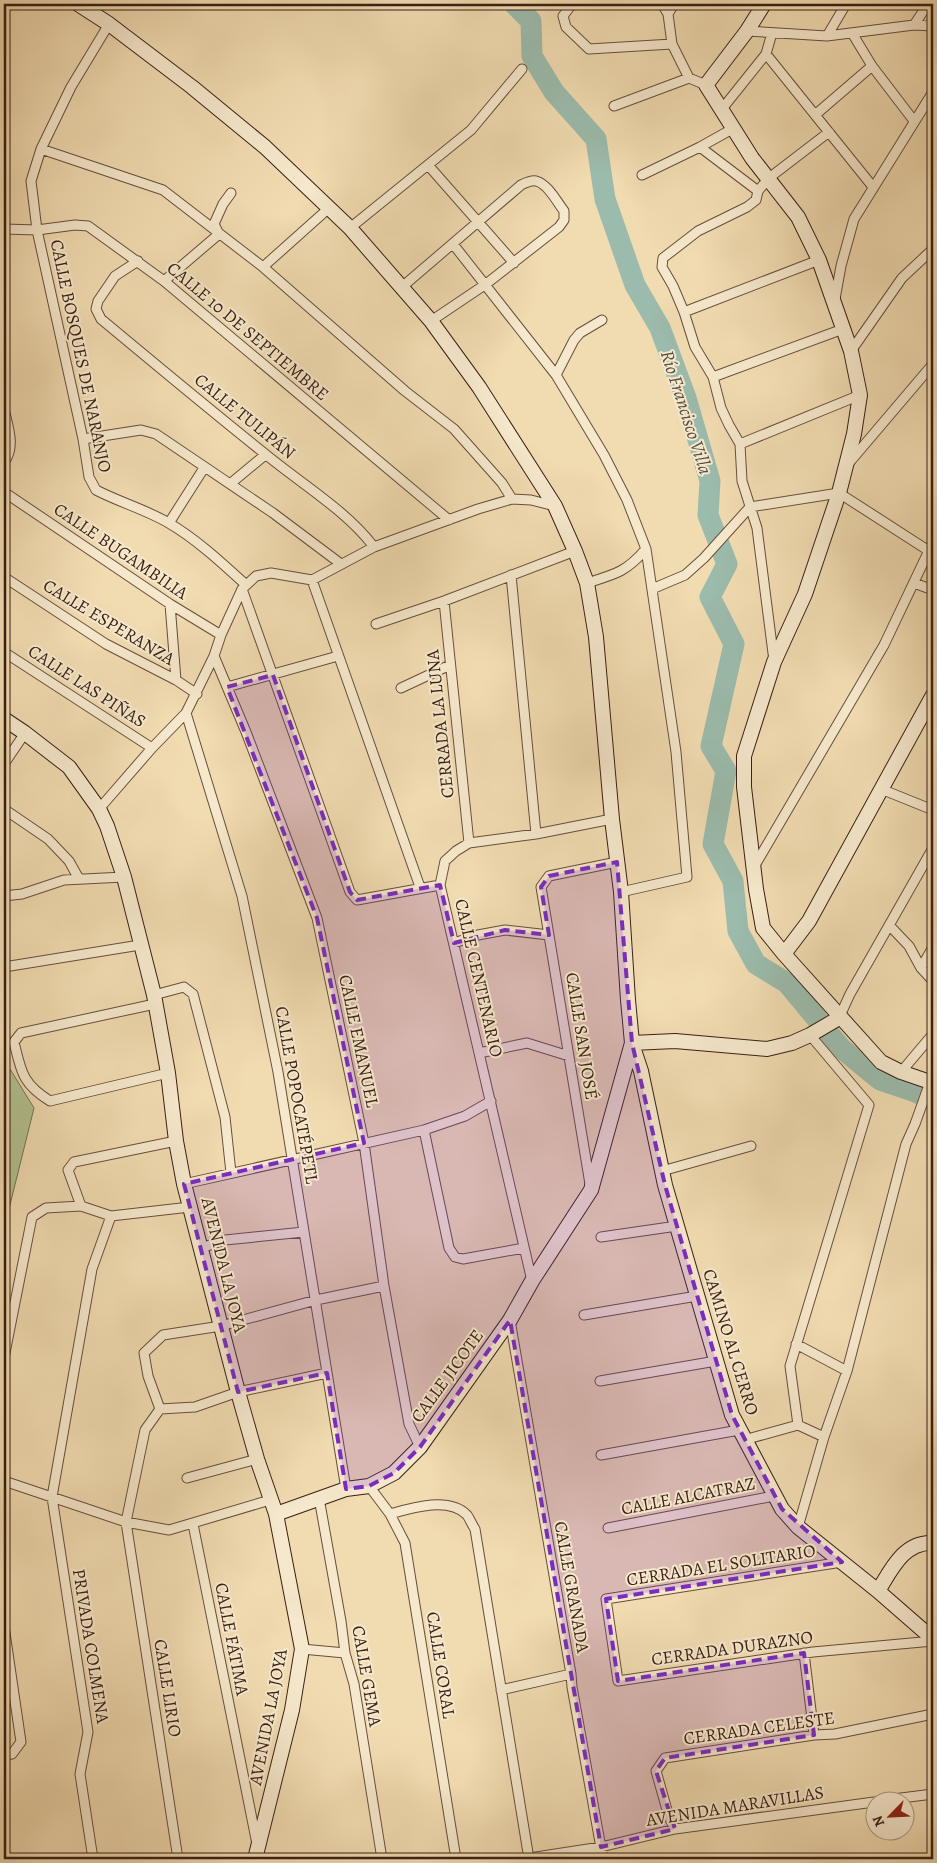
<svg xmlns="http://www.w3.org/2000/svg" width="937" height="1863" viewBox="0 0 937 1863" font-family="Alegreya,serif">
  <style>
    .green { fill: #b3c191; stroke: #767052 }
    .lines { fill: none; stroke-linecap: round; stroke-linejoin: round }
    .river { stroke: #9bbbac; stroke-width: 21 }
    .minor-casing { stroke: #674e3b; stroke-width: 11 }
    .secondary-casing { stroke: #391f14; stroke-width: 16 }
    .minor { stroke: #f6e8cc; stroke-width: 9 }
    .secondary { stroke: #f6e8cc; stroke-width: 14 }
    .marked { fill: #7b2cbf; fill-opacity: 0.2; stroke: #7b2cbf; stroke-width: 4; stroke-dasharray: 10 6; stroke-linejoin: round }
    .labels { text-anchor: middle; stroke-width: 4; stroke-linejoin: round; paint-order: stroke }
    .street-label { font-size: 18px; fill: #391f14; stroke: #f6e8cc }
    .water-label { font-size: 19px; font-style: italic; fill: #564e42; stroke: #f6e8cc }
  </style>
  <rect width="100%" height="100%" fill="#f1dbb1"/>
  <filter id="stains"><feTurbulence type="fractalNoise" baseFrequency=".004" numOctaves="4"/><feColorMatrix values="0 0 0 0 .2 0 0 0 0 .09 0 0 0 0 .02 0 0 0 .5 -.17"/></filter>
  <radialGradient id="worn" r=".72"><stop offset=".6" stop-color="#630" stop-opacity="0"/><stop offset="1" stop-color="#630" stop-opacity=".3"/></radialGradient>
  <path class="green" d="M4 1065 10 1069 34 1108 4 1229Z"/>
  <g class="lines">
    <path class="river" d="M514 4 531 21 532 56 554 92 596 139 605 199 635 285 660 328 686 398 710 481 708 515 727 564 710 597 734 644 711 746 726 771 713 844 733 881 738 931 756 964 787 983 841 1048 880 1080 913 1091 933 1100"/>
    <g class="minor-casing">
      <path id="minor" d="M572 4 563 16 566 27 589 49 672 44
        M662 4 668 14 672 44 689 78 706 85
        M668 14 674 4
        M109 24 71 87 41 149 31 181 37 230 83 439 89 477 96 490C119 502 144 509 167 522 195 538 221 562 245 584
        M914 25 928 4
        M747 31 827 36 914 25 933 26
        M852 33 872 66 914 121
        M827 36 846 4
        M766 54 873 187
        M614 106 689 78
        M722 109 766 54 772 33
        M815 115 872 66
        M700 147 758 191
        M41 149 163 190 263 267 405 391 454 429 502 483 512 499
        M428 165 514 263
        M642 175 700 147 734 128
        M350 228 471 130 522 69
        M4 229 37 230 75 225 88 226 164 281 449 520
        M453 244 556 375 604 455 627 500 646 549 676 752 687 877 621 892
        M138 261 115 276 98 301 96 309 101 319C155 364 209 409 264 453 300 483 346 510 374 547
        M263 267 329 208
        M164 281 219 234 214 224 223 204 231 193
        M402 287 521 185C525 183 531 180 536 181 548 184 557 202 564 211V220L559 227 486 284 431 321
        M835 299 841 266 854 219 933 92
        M684 312 819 260
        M851 351 902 278 933 249
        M556 375 574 340 580 333 602 320
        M713 377 843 329
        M4 409C8 427 16 447 4 462
        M83 439 141 430 156 434 273 513 341 564
        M740 444 860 395
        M848 464 933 364
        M230 484 265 455
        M4 492 170 604 221 635
        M169 523 204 468
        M511 575 536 834
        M4 577 106 644 176 680 197 694
        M312 580 420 887
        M587 583C616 574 626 572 646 549
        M914 583 933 590
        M242 589 350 892 357 900 440 885 532 1281
        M652 589 685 575 704 558 750 507 839 493 929 551
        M444 601 469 843
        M170 604 176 680
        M376 624 444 601 575 551
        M4 652 152 748
        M214 656 246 732 317 918 364 1143 384 1286 409 1424 420 1447
        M774 661 757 528 742 481 740 444 729 425 721 408 713 377 695 347 684 312 673 286 662 267 663 258 698 231 747 207 756 200 758 191 769 178 829 132
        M227 687 338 656
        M401 688 450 665
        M186 713 242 896 278 1072 346 1489
        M4 764 25 733
        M881 789 933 810
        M4 809 48 839 69 861 79 879
        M99 809 152 748 186 713 214 656 221 635 242 589 256 576 271 573 312 580 374 547 478 509 512 499 531 500 555 506
        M754 867 884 645 933 542
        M440 885 445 861 456 851 469 843 536 834 612 819
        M4 896 22 894 64 880 124 877
        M889 925 909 946 921 968 933 981
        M454 943 478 935 505 930 549 935
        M4 967 140 945
        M921 968 933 947
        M154 995 184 987 193 994 225 1117 231 1173
        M155 1004 21 1033 14 1042C21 1071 22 1084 50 1101L168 1073
        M839 1018 850 994 933 848
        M810 1035 869 1105 790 1366 798 1425 824 1437
        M479 1053 527 1043 569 1056
        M901 1072 933 1034
        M424 1130 449 1248 455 1257 463 1259 524 1248
        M662 1171 751 1146
        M184 1184 424 1130 465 1116 491 1101
        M590 1184 541 887 549 876 617 862
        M81 1206 68 1170 74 1162 176 1141
        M601 1237 677 1226
        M201 1248 225 1240 304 1232
        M584 1315 697 1296
        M510 1320 571 1674 572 1687 603 1859
        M796 1344 847 1371
        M4 1358 32 1217 46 1208 81 1206 111 1216 190 1207
        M600 1381 716 1361
        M160 1409 145 1430 126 1522 178 1859
        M160 1409 148 1376 144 1353 163 1335 221 1326 316 1300 384 1286
        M160 1409 195 1407 238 1392 327 1373
        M744 1440 798 1425
        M601 1455 739 1430
        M187 1478 257 1459
        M4 1481 126 1522 169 1530 270 1500
        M369 1486 390 1514 405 1543 456 1859
        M319 1498 341 1621 345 1653 354 1684 382 1859
        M390 1514C411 1508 449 1496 467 1515 470 1519 472 1525 475 1529L529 1859
        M193 1524 257 1844
        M798 1527 824 1437 847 1371 906 1144 915 1124 930 1082
        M608 1528 774 1496
        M842 1562 606 1599 618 1681 813 1652 933 1641
        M4 1626 21 1742 12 1754 4 1755
        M302 1649 345 1653
        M804 1653 814 1735
        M501 1690 571 1674
        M885 1800 933 1794
        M675 1829 669 1817 656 1771 665 1758 814 1735 835 1734 933 1714
        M93 1859 80 1774 88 1732 52 1497 92 1269 111 1216
        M523 1859 601 1847 675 1829 874 1802"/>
    </g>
    <g class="secondary-casing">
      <path id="secondary" d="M78 4 109 24 192 87 265 147 350 228 431 321 479 387 555 506 575 551 587 583 596 637 612 819 621 892 628 1000 632 1043 591 1190 532 1281 510 1320 420 1447 394 1473 369 1486 346 1489 276 1514
        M764 4 747 31 706 85 752 158 798 217 819 260 851 351 860 395 854 434 839 493 805 594 774 662 744 756V787L756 889 763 928 784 954 881 1062 901 1072 933 1083
        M4 719 25 733 69 767 99 809 107 826 124 877 154 995 168 1073 176 1141 184 1184 238 1392 257 1459 276 1514 302 1649 292 1710 255 1859
        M784 954 809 921 933 695
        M632 1043 675 1041 767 1049 792 1043 810 1035 839 1018
        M632 1044 641 1071 665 1185 732 1415 782 1509 798 1527 878 1591 933 1639
        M878 1591C891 1570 904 1541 933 1543"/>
    </g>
    <use href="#minor" class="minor"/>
    <use href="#secondary" class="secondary"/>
  </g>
  <path class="marked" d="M273 675 350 892 357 900 440 885 454 943 505 930 549 935 541 887 549 876 617 862 632 1043 665 1185 732 1415 782 1509 842 1562 606 1599 618 1681 804 1653 814 1735 665 1758 656 1771 675 1829 601 1847 510 1320 420 1447 394 1473 369 1486 346 1489 327 1373 238 1392 184 1184 364 1143 317 918 227 687Z"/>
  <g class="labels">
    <g class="street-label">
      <text transform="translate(248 331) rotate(40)" y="6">CALLE 10 DE SEPTIEMBRE</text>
      <text transform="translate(81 356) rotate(78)" y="6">CALLE BOSQUES DE NARANJO</text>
      <text transform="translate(245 416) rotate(39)" y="6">CALLE TULIPÁN</text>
      <text transform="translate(121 551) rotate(34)" y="6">CALLE BUGAMBILIA</text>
      <text transform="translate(109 622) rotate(31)" y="6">CALLE ESPERANZA</text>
      <text transform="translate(87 686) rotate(33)" y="6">CALLE LAS PIÑAS</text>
      <text transform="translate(440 724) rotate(-96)" y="6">CERRADA LA LUNA</text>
      <text transform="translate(479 978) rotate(77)" y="6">CALLE CENTENARIO</text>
      <text transform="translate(582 1036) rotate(81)" y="6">CALLE SAN JOSÉ</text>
      <text transform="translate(359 1041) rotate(78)" y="6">CALLE EMANUEL</text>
      <text transform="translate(297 1095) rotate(80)" y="6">CALLE POPOCATÉPETL</text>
      <text transform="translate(224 1265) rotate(76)" y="6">AVENIDA LA JOYA</text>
      <text transform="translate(731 1342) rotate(73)" y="6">CAMINO AL CERRO</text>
      <text transform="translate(447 1376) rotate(-54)" y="6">CALLE JICOTE</text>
      <text transform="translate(688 1496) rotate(-11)" y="6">CALLE ALCATRAZ</text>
      <text transform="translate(721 1565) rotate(-9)" y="6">CERRADA EL SOLITARIO</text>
      <text transform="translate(572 1587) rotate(80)" y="6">CALLE GRANADA</text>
      <text transform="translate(232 1639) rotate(79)" y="6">CALLE FÁTIMA</text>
      <text transform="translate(91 1646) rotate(81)" y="6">PRIVADA COLMENA</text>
      <text transform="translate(732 1648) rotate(-8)" y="6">CERRADA DURAZNO</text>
      <text transform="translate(441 1665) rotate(81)" y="6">CALLE CORAL</text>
      <text transform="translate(367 1676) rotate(80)" y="6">CALLE GEMA</text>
      <text transform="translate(168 1688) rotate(81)" y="6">CALLE LIRIO</text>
      <text transform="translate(268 1717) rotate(-79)" y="6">AVENIDA LA JOYA</text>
      <text transform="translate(759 1728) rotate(-8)" y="6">CERRADA CELESTE</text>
      <text transform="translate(735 1806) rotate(-9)" y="6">AVENIDA MARAVILLAS</text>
    </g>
    <g class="water-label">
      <text transform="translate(687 412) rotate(72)" y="7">Río Francisco Villa</text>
    </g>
  </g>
  <rect width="937" height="1863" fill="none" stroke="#f1dbb1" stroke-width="20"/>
  <rect x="5" y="5" width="927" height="1853" fill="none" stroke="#391f14" stroke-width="2.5"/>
  <rect x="10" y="10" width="917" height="1843" fill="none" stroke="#391f14"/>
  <g transform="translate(890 1816) rotate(246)"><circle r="24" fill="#f6e8cc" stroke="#aa9882"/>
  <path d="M0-4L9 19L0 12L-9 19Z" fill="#8f2418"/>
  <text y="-8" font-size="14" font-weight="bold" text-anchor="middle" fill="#391f14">N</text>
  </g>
  <rect width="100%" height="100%" filter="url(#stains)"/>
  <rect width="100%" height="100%" fill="url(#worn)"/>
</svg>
